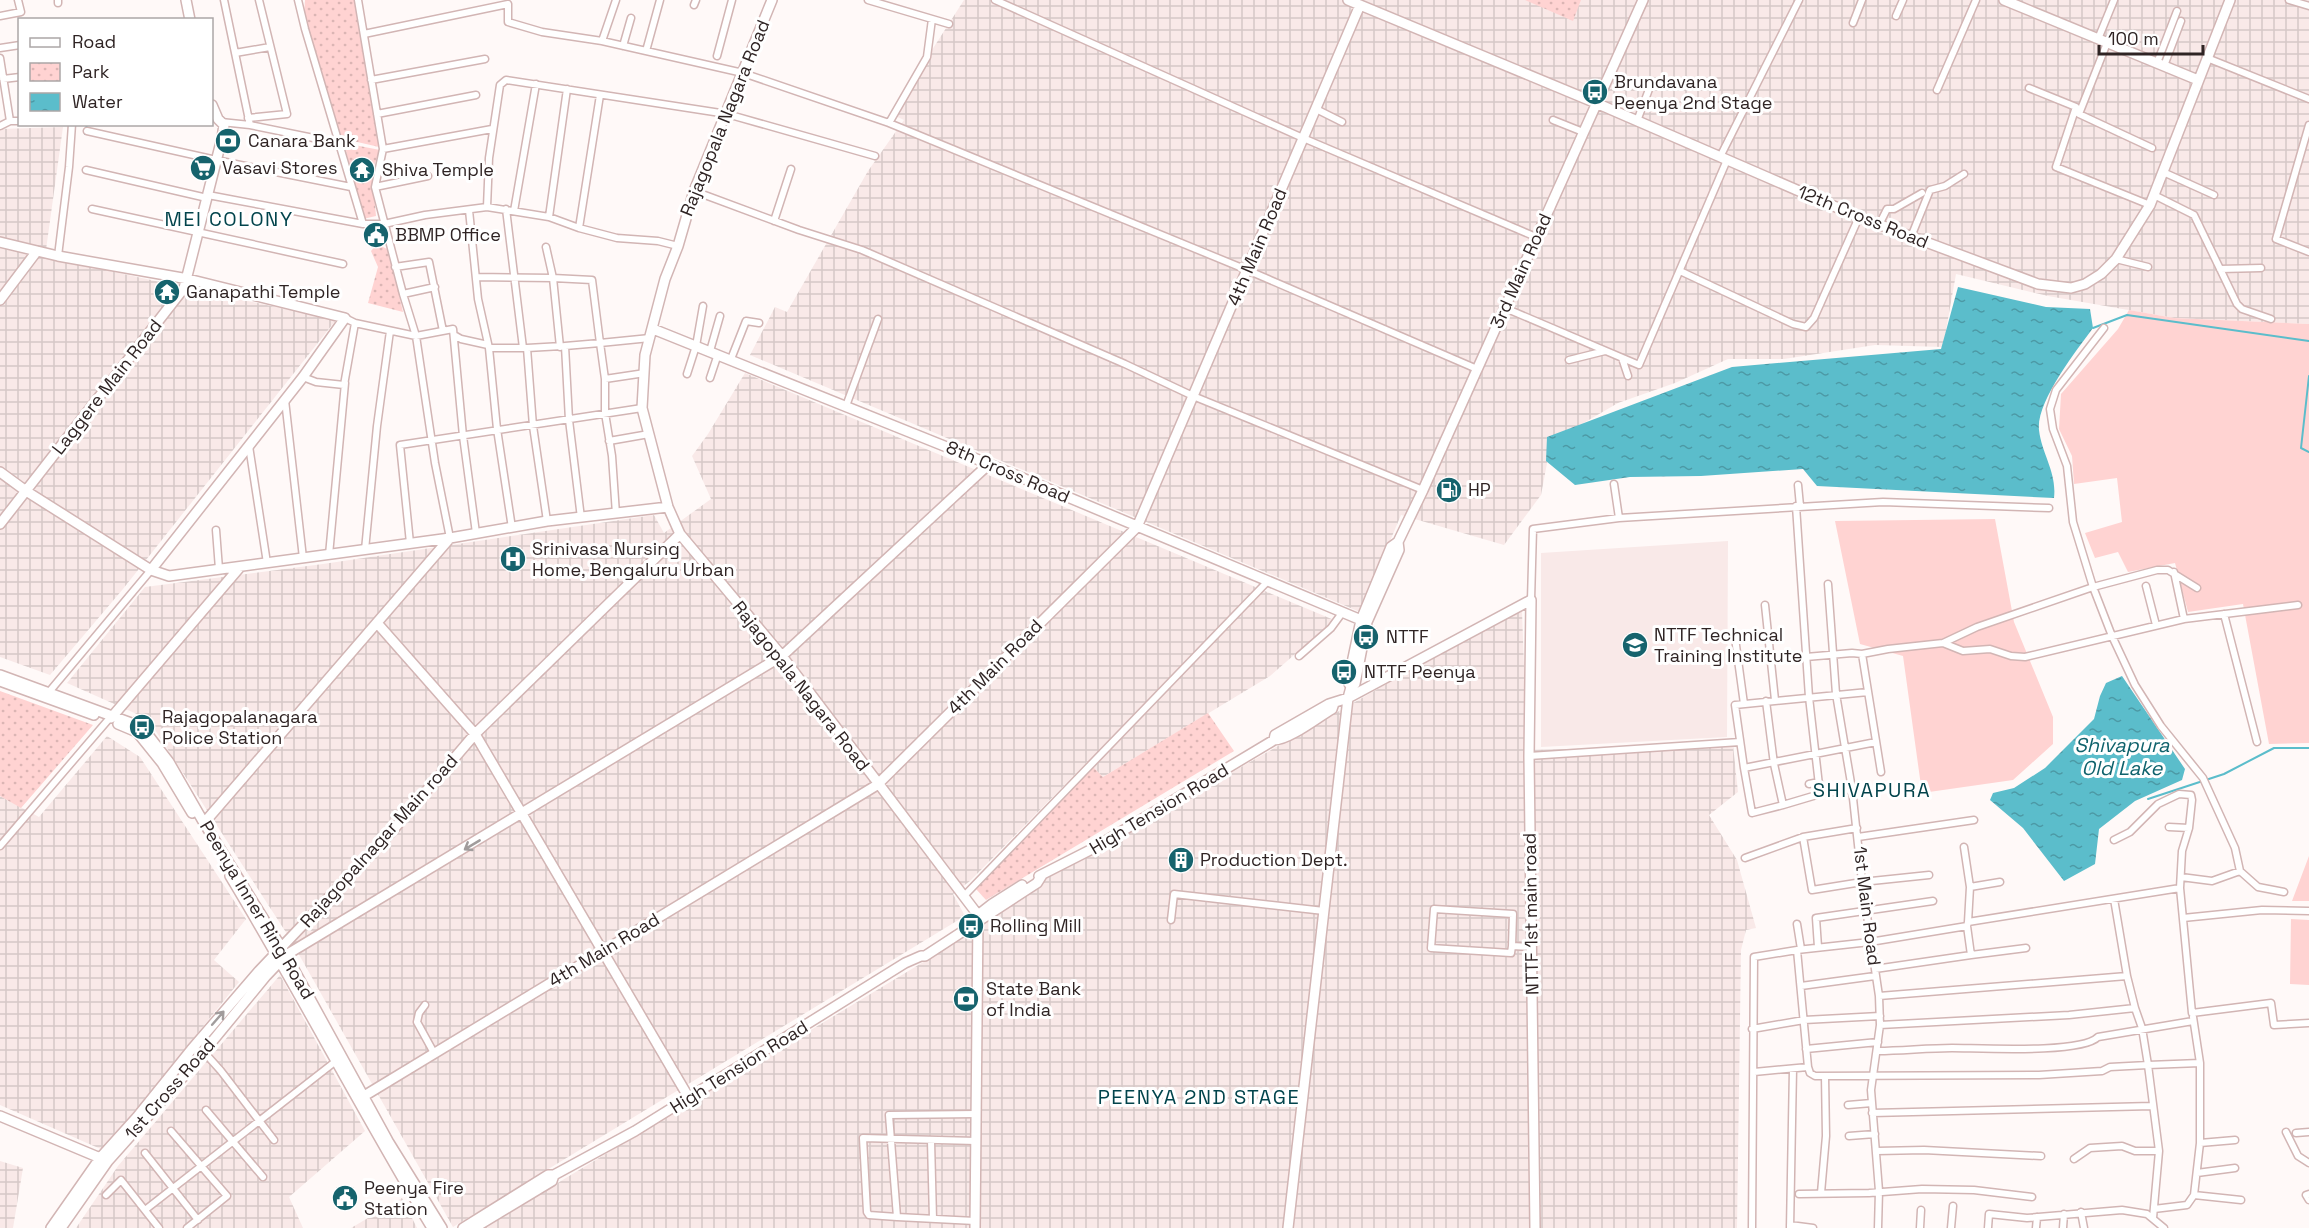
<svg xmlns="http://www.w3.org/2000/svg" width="2309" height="1228" viewBox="0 0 2309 1228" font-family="'Space Grotesk',sans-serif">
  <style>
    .built { fill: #f9e9e8 }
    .industrial { fill: url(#industrial-grid) }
    .grass { fill: #ffd3d2 }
    .park { fill: url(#park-dots) }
    .water { fill: url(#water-ripples) }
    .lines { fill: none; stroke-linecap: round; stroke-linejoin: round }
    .stream { stroke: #5bbdcb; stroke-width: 2 }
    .street-casing { stroke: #d2b5b4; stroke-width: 9 }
    .secondary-casing { stroke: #d2b5b4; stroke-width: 12 }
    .street { stroke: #fff; stroke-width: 6 }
    .secondary { stroke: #fff; stroke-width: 9 }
    .oneway { stroke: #a19c9c }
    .labels { text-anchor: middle; stroke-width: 6; stroke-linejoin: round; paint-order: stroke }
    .poi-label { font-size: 18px; fill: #2f2424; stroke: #fff; text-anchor: start }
    .street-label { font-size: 18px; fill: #2f2424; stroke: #fff }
    .neighbourhood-label { font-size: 20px; letter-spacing: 1.5px; fill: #02444c; stroke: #fff }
    .water-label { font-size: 20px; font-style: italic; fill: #0f626c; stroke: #fff }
  </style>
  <defs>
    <pattern id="industrial-grid" width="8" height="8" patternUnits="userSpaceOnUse" patternTransform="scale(1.5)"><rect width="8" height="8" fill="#f9e9e8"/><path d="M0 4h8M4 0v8" fill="none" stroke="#d6c8c7"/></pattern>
    <pattern id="park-dots" width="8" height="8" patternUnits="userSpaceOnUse" patternTransform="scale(1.5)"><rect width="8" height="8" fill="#ffd3d2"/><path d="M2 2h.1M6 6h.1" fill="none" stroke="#dbb5b4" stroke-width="1.8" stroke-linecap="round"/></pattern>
    <pattern id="water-ripples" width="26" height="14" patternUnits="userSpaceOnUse" patternTransform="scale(1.5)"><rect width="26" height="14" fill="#5bbdcb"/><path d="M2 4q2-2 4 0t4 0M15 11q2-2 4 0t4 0" fill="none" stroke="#4c99a5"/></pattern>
  </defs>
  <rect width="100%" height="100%" fill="#fff9f8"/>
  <path class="built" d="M1728 541 1727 737 1541 747V553Z"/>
  <path class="industrial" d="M964 0H2309V324L2174 318 2048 296 1956 274 1943 347 1875 345 1784 359H1728L1675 383 1618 403 1551 442 1541 495 1504 545 1401 515 1360 612 750 355 775 307 787 312 868 171 904 120 891 114Z
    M63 127 45 257 336 320 123 589 50 675 0 657V129Z
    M745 373 1334 620 1270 676 1103 777 1087 762 970 881 953 894 965 916 453 1227 289 937 148 719 67 683 145 587 323 564 654 515 664 533 711 499 692 456 708 434Z
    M1522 611 1527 750 1733 745 1738 792 1709 815 1737 860 1756 928 1746 930 1741 950 1737 1228H483L930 958 1026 890 1481 630Z
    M107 736 140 757 246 919 214 960 239 982 103 1150 0 1105V796L39 817Z
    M280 975 365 1131 289 1197 303 1228H76L118 1166Z
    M0 1161 23 1168 13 1228H0Z
    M402 1198 417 1228H351Z"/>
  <path class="grass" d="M2129 310 2174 318 2309 324V743L2269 744 2243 604 2188 612 2175 563 2128 572 2118 552 2095 558 2085 533 2122 522 2117 478 2074 484 2072 456 2059 429 2061 394 2118 329Z
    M1995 519 2014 622 2053 717V744L2013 780 1922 793 1903 656 1860 644 1835 521Z
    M2309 856V901H2292Z
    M2291 919 2309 920V985L2290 984Z"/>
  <path class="park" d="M305 0H354L379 147 340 138 304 15Z
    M1525 0H1581L1573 21Z
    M344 143 380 150 372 171 376 216 363 219Z
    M377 244 389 250 403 312 368 303 378 267 371 251Z
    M0 691 93 725 21 808 0 796Z
    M1208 713 1234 751 986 900 976 889 1093 767 1103 777Z"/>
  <path class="water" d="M1958 287 2046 307 2090 309 2093 328C2076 351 2036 402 2039 430 2042 455 2057 472 2054 498L1817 486 1803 469 1701 476 1630 477 1575 485 1546 461 1547 437 1732 367 1941 349Z
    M2122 676 2185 769 2182 780 2135 801 2099 829 2095 864 2064 881 2023 828 1990 800 1993 793 2014 788 2045 768 2094 719 2100 696 2106 683Z"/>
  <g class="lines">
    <path class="stream" d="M85 134 87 124
      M2093 328 2127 315 2309 341
      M2309 376 2301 448 2309 452
      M2148 799 2224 774 2274 748H2309"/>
    <g class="street-casing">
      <path id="street" d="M58 0V3
        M224 0 250 125
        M298 0 305 29 363 224
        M358 0 383 149 375 187 403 294 416 336 435 463 450 538
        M868 0 949 24
        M995 0 1303 138 1536 237
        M2289 0 2309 6
        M694 5 696 0
        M0 16 21 12 18 0
        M1896 16 1903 0
        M1853 23 1862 0
        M364 34 508 4V22L542 32 602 41 743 73 889 123 1247 270 1477 369
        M2098 39 2114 0
        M602 41 616 0
        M2107 43 2079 114 2152 148
        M623 46 631 18
        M0 48 20 45
        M646 51 660 0
        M235 53 270 47
        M717 56 732 0
        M0 58 10 121
        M2207 58 2309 99
        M2157 63 2177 11
        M2164 66 2181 21
        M3 79 20 77
        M371 80 485 59
        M2029 88 2076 107 2056 167 2150 205
        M1937 90 1976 0
        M1316 109 1342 122
        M377 114 476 95
        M248 118 287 114 259 0
        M1553 120 1583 132
        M1637 121 1651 84
        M221 122 250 125 338 143
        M889 123 927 57 932 19
        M2309 125 2276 239 2309 252
        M0 126 10 121H20
        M87 131 216 160 351 187
        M383 149 492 129
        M1720 157 1799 0
        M86 170 207 198
        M2163 172 2214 195
        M375 187 428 176
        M694 191 799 230 862 250 1125 364 1193 396 1423 490
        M208 195 363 224H384L425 215 487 207 549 217 579 228 617 238 658 241 678 246
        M2154 195 2194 215 2237 304 2242 309 2271 319
        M487 207 489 158 500 85 506 80 727 114 875 156
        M92 209 343 264
        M506 209 523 348H527L533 426 547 521
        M469 210 478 299 489 348 497 429 512 528
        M514 211 536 84
        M549 217 567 89
        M774 221 791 169
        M1879 225 1887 209H1894L1922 193
        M579 228 600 95
        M1911 237 1930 190 1945 186 1964 174
        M546 247 553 278 560 347
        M58 256 69 167 72 124
        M2116 259 2148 267
        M395 267 429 262 443 331
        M2220 269 2261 268
        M1680 271 1793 324 1806 327 1814 318 1859 217
        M476 277 553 278 592 280 600 343 565 346 569 420 581 518
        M403 294 435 287
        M1505 308 1639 365 1727 160
        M345 318 355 323 416 336 453 329 463 436 476 533
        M2104 328 2056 390 2050 409 2053 429 2067 466 2073 522 2093 587 2112 636 2135 685 2161 726 2203 778 2235 848 2240 871 2258 887 2284 892
        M454 335 461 339 488 345
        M489 348H523
        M527 348 562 346
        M710 351 720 316
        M1622 358 1628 376
        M731 359 746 321 759 323
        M1569 360 1605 351
        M687 374 696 346 703 306
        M303 377 316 382 344 385 355 323
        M710 378 718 354
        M605 379 645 373
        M285 400 303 558
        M846 406 878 319
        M609 441 649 434
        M249 446 267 563
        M1614 484 1619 518
        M1798 485 1800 506
        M1796 506 1809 697 1820 794
        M616 514 612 456 605 413V379L600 343 650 338
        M216 530 219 569
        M410 543 400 445 642 408
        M365 550 377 426 390 331
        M329 555 345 383
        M2174 572 2184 619
        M1828 584 1836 694 1852 789 1862 882 1879 996 1880 1025 1871 1090 1879 1191 1878 1228
        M2146 586 2156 625
        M1531 600 1533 529 1619 518 1883 502 2049 508
        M1765 605 1775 700
        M2224 614 2257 742
        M1735 638 1744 704
        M1943 643 1977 627 2093 587 2157 570H2168L2197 588
        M1862 654 1881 772
        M1299 656 1331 628 1342 613
        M1806 657 1852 653 1862 654 1888 649 1943 643 1963 651 1990 649 2011 656 2025 657 2184 619 2298 605
        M49 692 151 570
        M1868 692 1735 705 1744 768 1876 742
        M1766 701 1774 764 1783 805 1820 794 1852 789
        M1529 756 1740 742
        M1744 768 1752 813 1783 805
        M1809 784 1819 782
        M2169 827 2189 828
        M1857 828 1803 837 1812 890 1862 882 1929 875
        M1858 837 1974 820
        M2114 840 2130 832 2158 804 2179 794 2191 795 2192 800 2189 828 2182 851 2180 888 2192 1013 2271 1003 2274 1025 2309 1023
        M0 846 108 720
        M1964 847 1970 887 1968 922
        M1745 858 1803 837
        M2181 877 2212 881 2240 871
        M1970 887 2000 882
        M964 896 1267 582
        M2183 918 2262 910 2309 911
        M1171 920 1174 894 1324 911
        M1797 924 1801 949
        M1512 946 1511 953 1431 948 1434 909 1513 914 1512 946 1532 947
        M1818 947 1816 918 1933 901
        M1797 950 1808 1067 1810 1073 1815 1076 2039 1075 2102 1071 2110 1067 2148 1065 2142 1028 2135 1008
        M1971 955 2026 948
        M1875 969 1971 955 1967 926
        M1801 986 1875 976
        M1879 996 2127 976 2114 899
        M425 1005 419 1013 417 1022 434 1053
        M2193 1017 2200 1063V1143L2194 1195 2241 1200
        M1880 1025 2069 1015 2135 1008 2127 976
        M1752 1029 1804 1020 1880 1016
        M1806 1049 1878 1042
        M1878 1051C1902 1051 1927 1048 1952 1048 1979 1048 2081 1054 2098 1037L2193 1021
        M204 1052 221 1071 274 1140
        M1754 1072 1808 1067
        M1848 1105 1872 1103
        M206 1110 263 1177
        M1872 1113 2152 1106
        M171 1131 227 1196 187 1228
        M2286 1132 2298 1156 2309 1163
        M2296 1133 2309 1132
        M1849 1136 1875 1134
        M931 1141 933 1219
        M2200 1143 2235 1140
        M1877 1151 1924 1150 2041 1156
        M145 1153 198 1220
        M2074 1159 2090 1148 2122 1146 2135 1151H2159
        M2197 1173 2235 1168
        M1821 1193 1826 1136 1825 1076
        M1799 1194 1869 1193 1922 1189 1974 1190 2032 1197
        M2309 1194 2306 1195 2309 1200
        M106 1195 121 1180 159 1228
        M2154 1209 2187 1205 2194 1195
        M145 1210 336 1061
        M2081 1212 2084 1228
        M897 1217 869 1215 867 1212 863 1138 976 1141
        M2153 1218 2159 1151 2148 1065 2200 1063
        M975 1221 897 1217 889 1115 976 1114
        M1790 1225 1813 1228
        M1752 1228 1754 957 1797 950 1870 942 1967 926 1968 922 2180 888
        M1790 1228 1793 1069
        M1920 1228 1921 1210
        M1951 1228 1953 1206
        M1988 1228 1989 1214 2027 1218 2122 1210 2147 1214 2164 1228
        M2036 1228 2037 1217
        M2063 1228 2064 1214"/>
    </g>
    <g class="secondary-casing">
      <path id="secondary" d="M186 0 190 20
        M772 0 694 191 678 246 665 279 645 355 642 408 668 507 680 534 782 656 978 915 975 1228
        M1348 0 1596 103 1859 217 2038 284 2071 288 2085 284 2101 274 2116 259 2150 205 2230 0
        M2004 0 2198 80
        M0 242 58 256 188 279 345 318 303 377 151 570
        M0 300 37 251
        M653 329 989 464 1361 620
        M0 472 26 491 151 570 169 576 450 538 547 521 668 507
        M0 524 184 288 222 138 224 125 218 119 212 105
        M377 623 475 734 689 1098
        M0 675 142 727 169 762 204 823 286 955 388 1141 442 1228
        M0 681 94 715
        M1351 687 1348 682 1361 620 1391 547 1398 542 1423 490 1643 0
        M111 718 240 567
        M118 724 137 732 162 763 192 813
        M1274 740 1275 735 1329 704 1348 698 1531 600 1529 756 1535 1228
        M204 823 450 538
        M230 876C300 992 362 1112 432 1228
        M1039 876 1094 848 1274 740C1289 740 1318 717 1332 709L1334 703
        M978 915 992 904 1022 885
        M364 1096 877 785 1137 527 1360 5
        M0 1116 105 1160
        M51 1228 100 1158 137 1117 191 1050 259 971 393 830 475 734 680 534
        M61 1228 108 1161 183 1077 266 976 286 955 782 656 989 464
        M463 1228 548 1175H554L635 1131 905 963 921 956H925L1037 883 1042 875
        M474 1228 552 1181 554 1175
        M1288 1228 1348 698 1351 687 1355 684 1367 622 1399 550 1398 542"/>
    </g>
    <use href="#street" class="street"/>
    <use href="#secondary" class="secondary"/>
  </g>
  <defs><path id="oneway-shaft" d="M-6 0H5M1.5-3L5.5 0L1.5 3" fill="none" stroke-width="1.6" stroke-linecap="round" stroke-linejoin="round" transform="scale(1.5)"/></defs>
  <g class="oneway">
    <use href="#oneway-shaft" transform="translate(472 845) rotate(149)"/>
    <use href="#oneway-shaft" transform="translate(218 1018) rotate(-49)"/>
  </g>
  <defs>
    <g id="bus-disc" transform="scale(1.35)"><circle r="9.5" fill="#16636d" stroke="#fff"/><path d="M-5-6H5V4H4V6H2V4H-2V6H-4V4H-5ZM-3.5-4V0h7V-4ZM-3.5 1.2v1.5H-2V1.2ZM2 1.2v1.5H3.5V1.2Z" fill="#fff"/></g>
    <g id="bank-disc" transform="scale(1.35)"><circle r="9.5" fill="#16636d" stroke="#fff"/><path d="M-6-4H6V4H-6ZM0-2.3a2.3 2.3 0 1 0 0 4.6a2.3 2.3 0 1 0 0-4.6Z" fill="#fff"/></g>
    <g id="supermarket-disc" transform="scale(1.35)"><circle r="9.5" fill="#16636d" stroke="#fff"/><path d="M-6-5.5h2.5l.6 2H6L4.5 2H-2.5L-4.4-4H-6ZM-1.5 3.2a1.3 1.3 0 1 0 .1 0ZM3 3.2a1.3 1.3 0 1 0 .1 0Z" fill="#fff"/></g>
    <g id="temple-disc" transform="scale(1.35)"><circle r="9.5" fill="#16636d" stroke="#fff"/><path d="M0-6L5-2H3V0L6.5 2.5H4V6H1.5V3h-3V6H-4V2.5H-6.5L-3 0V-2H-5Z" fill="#fff"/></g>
    <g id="civic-disc" transform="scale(1.35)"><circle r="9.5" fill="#16636d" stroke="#fff"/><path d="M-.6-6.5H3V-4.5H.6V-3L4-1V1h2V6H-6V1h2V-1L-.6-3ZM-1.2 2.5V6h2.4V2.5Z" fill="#fff"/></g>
    <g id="fuel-disc" transform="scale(1.35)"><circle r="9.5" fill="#16636d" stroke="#fff"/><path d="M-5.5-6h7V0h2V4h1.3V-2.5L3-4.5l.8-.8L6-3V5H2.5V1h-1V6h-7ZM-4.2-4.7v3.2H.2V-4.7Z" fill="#fff"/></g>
    <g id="hospital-disc" transform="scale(1.35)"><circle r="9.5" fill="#16636d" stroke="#fff"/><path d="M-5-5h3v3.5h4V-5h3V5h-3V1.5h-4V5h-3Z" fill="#fff"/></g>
    <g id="university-disc" transform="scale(1.35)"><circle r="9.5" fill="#16636d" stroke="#fff"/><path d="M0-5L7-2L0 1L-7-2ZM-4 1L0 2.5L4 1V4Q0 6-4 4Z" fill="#fff"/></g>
    <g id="building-disc" transform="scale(1.35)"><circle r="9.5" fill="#16636d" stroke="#fff"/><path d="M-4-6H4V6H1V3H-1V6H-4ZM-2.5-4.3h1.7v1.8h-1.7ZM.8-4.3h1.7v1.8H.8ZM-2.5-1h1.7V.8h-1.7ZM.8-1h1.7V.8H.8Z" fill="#fff"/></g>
  </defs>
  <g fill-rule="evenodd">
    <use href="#bus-disc" x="1595" y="92"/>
    <use href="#bank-disc" x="228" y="141"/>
    <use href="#supermarket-disc" x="203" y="168"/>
    <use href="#temple-disc" x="362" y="170"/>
    <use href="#civic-disc" x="376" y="235"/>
    <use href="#temple-disc" x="167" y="292"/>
    <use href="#fuel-disc" x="1449" y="490"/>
    <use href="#hospital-disc" x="513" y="559"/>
    <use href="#bus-disc" x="1366" y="637"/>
    <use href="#university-disc" x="1635" y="645"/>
    <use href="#bus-disc" x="1344" y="672"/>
    <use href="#bus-disc" x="142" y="727"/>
    <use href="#building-disc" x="1181" y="860"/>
    <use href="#bus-disc" x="971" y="926"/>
    <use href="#bank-disc" x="966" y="999"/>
    <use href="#civic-disc" x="345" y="1198"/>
  </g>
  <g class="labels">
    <g class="poi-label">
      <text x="1614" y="88">Brundavana<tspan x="1614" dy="21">Peenya 2nd Stage</tspan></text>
      <text x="248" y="147">Canara Bank</text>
      <text x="222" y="174">Vasavi Stores</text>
      <text x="382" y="176">Shiva Temple</text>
      <text x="395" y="241">BBMP Office</text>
      <text x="186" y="298">Ganapathi Temple</text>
      <text x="1468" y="496">HP</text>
      <text x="532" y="555">Srinivasa Nursing<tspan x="532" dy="21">Home, Bengaluru Urban</tspan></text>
      <text x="1654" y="641">NTTF Technical<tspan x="1654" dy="21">Training Institute</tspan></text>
      <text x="1386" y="643">NTTF</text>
      <text x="1364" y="678">NTTF Peenya</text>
      <text x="162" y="723">Rajagopalanagara<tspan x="162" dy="21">Police Station</tspan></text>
      <text x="1200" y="866">Production Dept.</text>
      <text x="990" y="932">Rolling Mill</text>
      <text x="986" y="995">State Bank<tspan x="986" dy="21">of India</tspan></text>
      <text x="364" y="1194">Peenya Fire<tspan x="364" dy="21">Station</tspan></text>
    </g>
    <g class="street-label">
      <text transform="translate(725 118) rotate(-68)" y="6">Rajagopala Nagara Road</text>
      <text transform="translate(1863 217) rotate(22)" y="6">12th Cross Road</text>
      <text transform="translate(1257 247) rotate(-67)" y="6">4th Main Road</text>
      <text transform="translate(1521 271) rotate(-66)" y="6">3rd Main Road</text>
      <text transform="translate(107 387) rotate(-52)" y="6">Laggere Main Road</text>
      <text transform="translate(1008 472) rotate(23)" y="6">8th Cross Road</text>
      <text transform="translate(995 667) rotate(-45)" y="6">4th Main Road</text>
      <text transform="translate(801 686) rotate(52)" y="6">Rajagopala Nagara Road</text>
      <text transform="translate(1159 809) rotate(-31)" y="6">High Tension Road</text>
      <text transform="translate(379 841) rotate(-48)" y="6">Rajagopalnagar Main road</text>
      <text transform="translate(1867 906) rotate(83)" y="6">1st Main Road</text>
      <text transform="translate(257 910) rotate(59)" y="6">Peenya Inner Ring Road</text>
      <text transform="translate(1531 914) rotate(-91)" y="6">NTTF 1st main road</text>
      <text transform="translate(604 950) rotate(-31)" y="6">4th Main Road</text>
      <text transform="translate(739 1067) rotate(-32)" y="6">High Tension Road</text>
      <text transform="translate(170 1089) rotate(-49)" y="6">1st Cross Road</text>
    </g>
    <g class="neighbourhood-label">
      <text x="229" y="226">MEI COLONY</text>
      <text x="1872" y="797">SHIVAPURA</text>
      <text x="1199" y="1104">PEENYA 2ND STAGE</text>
    </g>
    <g class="water-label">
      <text x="2122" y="752">Shivapura<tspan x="2122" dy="23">Old Lake</tspan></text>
    </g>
  </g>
  <rect x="18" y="18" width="195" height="108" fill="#ffffff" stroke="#aca7a7" stroke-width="1.5"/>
  <rect x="30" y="38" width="30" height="9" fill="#ffffff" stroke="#aca7a7" stroke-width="1.5"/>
  <text x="72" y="48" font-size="18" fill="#2f2424">Road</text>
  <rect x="30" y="63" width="30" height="18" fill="url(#park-dots)" stroke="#aca7a7" stroke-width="1.5"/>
  <text x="72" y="78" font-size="18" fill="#2f2424">Park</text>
  <rect x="30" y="93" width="30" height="18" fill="url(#water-ripples)" stroke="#aca7a7" stroke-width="1.5"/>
  <text x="72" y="108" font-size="18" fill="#2f2424">Water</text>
  <path d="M2099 45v9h104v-9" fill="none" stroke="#2f2424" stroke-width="3"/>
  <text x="2108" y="45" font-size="18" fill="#2f2424" stroke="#ffffff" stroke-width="4.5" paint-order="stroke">100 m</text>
</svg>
